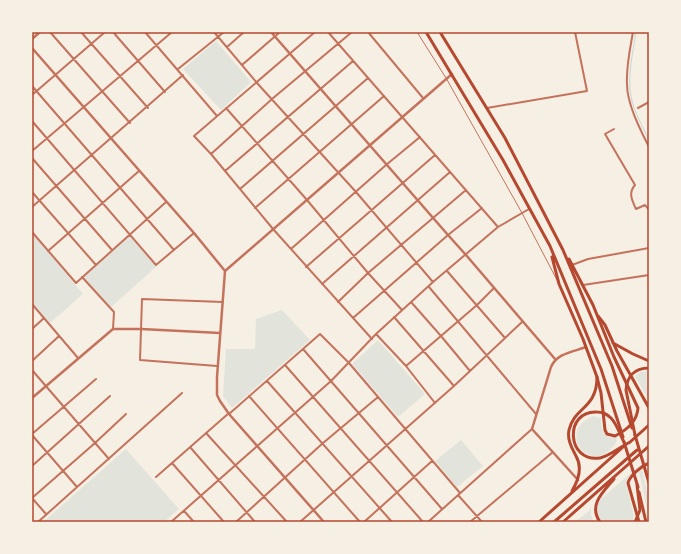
<svg xmlns="http://www.w3.org/2000/svg" width="681" height="554" viewBox="0 0 681 554" font-family="'Open Sans',sans-serif">
  <style>
    .green { fill: #e2e4dc }
    .lines { fill: none; stroke-linecap: round; stroke-linejoin: round }
    .stream { stroke: #c9d6d2; stroke-width: 1 }
    .service { stroke: #c5725c; stroke-width: 1 }
    .minor { stroke: #c5725c; stroke-width: 2 }
    .tertiary { stroke: #c5725c; stroke-width: 2.5 }
    .primary { stroke: #b5482f; stroke-width: 3 }
    .trunk { stroke: #b5482f; stroke-width: 3 }
    .neatline { fill: none; stroke: #b5482f; stroke-width: 1.5 }
  </style>
  <rect width="100%" height="100%" fill="#f6efe4"/>
  <path class="green" d="M216 41 251 82 221 110 183 69Z
    M32 232 83 294 50 323 32 303Z
    M130 235 157 266 110 308 82 277Z
    M282 310 310 340 232 408 223 396 226 349H255L256 319Z
    M378 340 425 394 398 417 352 364Z
    M649 371V401L635 376 641 372Z
    M593 416 601 418C601 428 604 441 617 437 617 443 614 446 610 450 585 472 558 430 593 416Z
    M461 440 483 466 457 487 435 461Z
    M126 449 179 509 164 522H43Z
    M649 457V459L627 479 626 483 634 516 632 522H602C596 515 596 508 600 500Z
    M642 470 649 499V519L639 472Z
    M591 508V515L594 522 575 521 587 513Z"/>
  <g class="lines">
    <path class="stream" d="M636 32C633 53 627 76 631 97 634 112 643 127 649 140"/>
    <path class="service" d="M417 32 446 78 522 213 557 280"/>
    <path class="minor" d="M50 32 130 123
      M81 32 148 108
      M113 32 165 92
      M145 32 217 116
      M214 32 257 83 356 192 433 282
      M315 32 194 136 211 154 273 229 372 339
      M328 32 498 227
      M368 32 423 98
      M633 32C630 49 626 67 627 84 627 104 640 129 649 147
      M227 47 244 32
      M242 65 280 32
      M178 69 224 32
      M32 86 174 250
      M32 95 105 32
      M226 108 307 200 368 273 402 310
      M487 108 587 91 575 32
      M638 108 649 102
      M32 121 156 265 194 233
      M614 129 605 134 635 185C628 193 632 200 636 209L645 205 649 210
      M32 151 172 32
      M211 154 272 99 352 32
      M32 158 112 250
      M225 171 353 61
      M240 189 368 78
      M32 192 96 265
      M32 207 183 75
      M255 208 384 96
      M32 232 76 283 166 202
      M291 249 386 165 420 137
      M48 251 139 171
      M572 265 588 259 649 248
      M306 267 435 155
      M447 271 505 338
      M82 277 114 312 113 329
      M322 284 450 172
      M583 285 649 275
      M429 287 536 414
      M338 302 368 273 466 190
      M411 302 441 336 470 371
      M32 304 78 358
      M394 317 454 386
      M353 318 448 235 482 208
      M32 329 44 318
      M376 334 406 366 435 403
      M303 349 442 509
      M32 361 59 336
      M285 365 423 522
      M217 366 140 360 142 299 223 302
      M406 366 477 305 494 288
      M32 370 109 459
      M267 381 392 522
      M249 396 360 522
      M229 414 320 334 349 363 460 493
      M206 433 287 522
      M32 434 96 379
      M32 435 77 487
      M190 447 255 522
      M172 463 224 522
      M32 466 110 396
      M156 477 229 413
      M458 495 482 522
      M32 498 95 443 126 414
      M32 498 46 514
      M184 511 194 522
      M38 522 182 393
      M171 522 331 381 376 334 433 282 498 227 529 209
      M236 522 323 443 378 397
      M300 522 454 386 522 322
      M364 522 432 461
      M428 522 532 429
      M470 522 553 452"/>
    <path class="tertiary" d="M271 32 448 235 466 255 555 359
      M32 39 40 32
      M32 48 194 233 225 271
      M32 398 113 329H141L220 333
      M578 480 532 429 551 367C557 353 573 352 586 347
      M324 522 229 414 220 401 217 395V377L225 271 452 74"/>
    <path class="primary" d="M426 32 503 160 550 246 601 369 623 437
      M440 32 505 138 563 250 612 366 632 428
      M552 257 559 284 583 339 597 377 601 393 605 430 607 434 615 436C627 430 637 422 638 408L614 357 593 305 569 259
      M635 435 649 483
      M624 442 638 487
      M639 492 646 522
      M639 522 628 483C630 475 642 466 649 463"/>
    <path class="trunk" d="M598 316 605 325 617 351 649 408
      M613 343 633 354 649 361
      M635 435 626 390C627 376 635 368 649 368
      M624 442C620 435 617 424 611 418 607 414 602 412 597 412 564 410 566 463 600 458 608 457 622 446 630 442
      M629 443 649 425
      M572 491C578 481 583 468 576 456 572 448 567 440 569 430 574 407 597 409 597 377
      M539 522 623 447
      M554 522 637 450
      M563 522 649 446
      M600 522C588 505 603 492 614 479
      M635 522 640 510 637 485"/>
  </g>
  <rect width="681" height="554" fill="none" stroke="#f6efe4" stroke-width="66"/>
  <rect x="33" y="33" width="615" height="488" class="neatline"/>
</svg>
